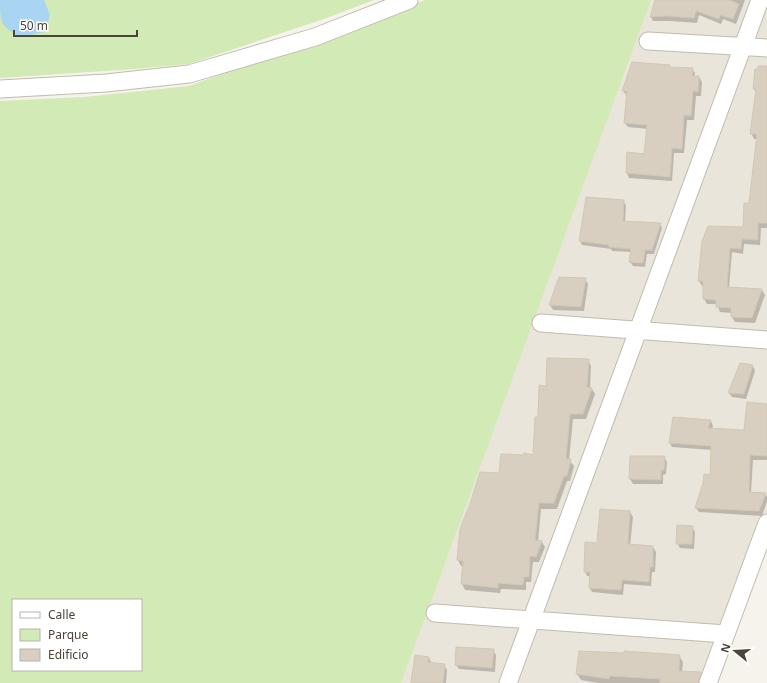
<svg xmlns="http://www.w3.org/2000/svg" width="767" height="683" viewBox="0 0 767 683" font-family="'Noto Sans',sans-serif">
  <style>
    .residential { fill: #eae5da }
    .green { fill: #d2eab5; fill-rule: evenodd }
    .water { fill: #a9d4f2 }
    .shadow { fill: #0003 }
    .building { fill: #d8cfc1; stroke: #d3c7b4 }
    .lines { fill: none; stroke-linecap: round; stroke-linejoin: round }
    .minor-casing { stroke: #c2bbae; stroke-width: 19 }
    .minor { stroke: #fff; stroke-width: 17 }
  </style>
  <rect width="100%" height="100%" fill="#f6f3ec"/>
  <path class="residential" d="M621 0H767V534L712 683H381Z"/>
  <path class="green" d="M0 0H374L324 19 189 64 135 69 0 78Z
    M425 0H651L401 683H0V101L84 97 189 86ZM13 600H141V670H13Z"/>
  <path class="water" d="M0 0H44L50 15 45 32 20 37C0 25 0 23 0 0Z"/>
  <path class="shadow" d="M656 0H745L736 24 723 19 721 24 699 15 697 23 670 21H653L651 17Z
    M669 66 671 68 692 69 695 73 694 77H699L702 82 701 96H696L694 120H687L684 153H674L672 181 629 178 627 173 628 154 645 155 648 129 628 127 625 123 628 95H626L623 90Z
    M767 71V228H761L760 245 744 244 743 254 732 252 729 288 762 290 765 295 755 323 735 322 732 317V313L720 312 717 304H707L704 299V286H702L699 281 743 228 750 205 757 139H754L751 133 756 93 754 89Z
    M623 201 626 205 625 222 660 224 662 228 654 254H647L645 267 633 266 630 262 632 252 612 251 611 249 582 245 580 241Z
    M585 279 588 284 584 311 553 310 550 305Z
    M588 360 591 366 590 389H592L595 394 586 419H573L569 460 574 466 570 481H567L557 509H541L538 542H542L545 547 539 562H533L531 582H526V590L501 589 500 593 465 590 462 584 463 566H461L458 560 500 475 534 456 539 418 547 387Z
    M741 364 753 366 755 371 746 399 732 397 729 393Z
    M767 405V460H753L751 493 765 494 767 497V501L762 516 699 512 696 508 711 476 712 450 672 447 670 443 673 418 711 421 713 426 712 429 745 431Z
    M664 457 667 462 666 474 663 475V484H633L630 479Z
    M630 512 633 517 630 546 653 547 656 552 655 572H652L651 586 624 584 623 595 592 592 590 588 591 576H587L585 571 598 544Z
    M692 527 695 532 694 549 680 548 677 543Z
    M493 650 496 655 495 672 459 669 456 665Z
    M679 656 683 662 682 672 695 673 699 680V683H598L581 680 577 674Z
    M429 658 432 664 444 665 447 670 446 683H411L412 672Z"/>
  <path class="building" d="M655 0H729L739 4 733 19 720 15 719 19 696 11 694 18 666 16 650 17Z
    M632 62 670 65 669 67 693 68 692 76H699L698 92 693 91 691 116 684 115 682 149 672 148 670 177 626 173 627 152 644 154 647 125 624 123 627 91H622Z
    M758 66H767V223H758V240L742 239 741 249 730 248 727 287 762 289 752 318 731 317V308L716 307V300L703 299V281H698L702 241 708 226 743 227 744 203H749L757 134H750L756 89H753L755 69H758Z
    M586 197 624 200 623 221 661 223 652 250H645L643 263 629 262 631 249 609 247V245L579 241Z
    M559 277 586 278 581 307 549 305Z
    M547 358 589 359 587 387 592 388 583 414H570L566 459H571L567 476H564L554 503H539L535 540 542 541 536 557 530 556 529 577H524L523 585 498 583V588L461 584 463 561 457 560 460 529 470 504 480 472 499 473 501 454 524 455V453L533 455 535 417H538L539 385 546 386Z
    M740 363 753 365 744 394 728 393Z
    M747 402 767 404V456L750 455 749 492 766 493 759 511 695 508 703 483 704 474 710 475 711 446 669 443 673 417 711 420 708 428 744 430Z
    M630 456H665L664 470H661V480L629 479Z
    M600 509 630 511 628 544 653 546V567H650L649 582 622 580 621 590 589 588 590 572H584L585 542 597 543Z
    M677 525 693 526 692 544H676Z
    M456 647 494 649 492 668 455 665Z
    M579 651 624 653V651L680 655 679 671 701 672 698 683H660V679L610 676 609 679 576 674Z
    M415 655 429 657 428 662 445 664 443 683H411Z"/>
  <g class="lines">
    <g class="minor-casing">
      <path id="minor" d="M648 41 767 48
        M0 89 106 83 189 74 315 37 409 0
        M541 323 767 340
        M435 613 726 634
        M508 683 760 0
        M708 683 767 523"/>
    </g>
    <use href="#minor" class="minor"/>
  </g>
  <rect x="12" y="599" width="130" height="72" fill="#ffffff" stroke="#b7b4b0"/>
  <rect x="20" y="612" width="20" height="6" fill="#ffffff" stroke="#b7b4b0"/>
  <text x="48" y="619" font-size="12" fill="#4b4439">Calle</text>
  <rect x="20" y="629" width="20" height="12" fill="#d2eab5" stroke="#b7b4b0"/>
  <text x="48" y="639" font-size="12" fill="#4b4439">Parque</text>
  <rect x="20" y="649" width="20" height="12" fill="#d8cfc1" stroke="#b7b4b0"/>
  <text x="48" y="659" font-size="12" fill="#4b4439">Edificio</text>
  <g transform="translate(735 651) rotate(288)" stroke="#ffffff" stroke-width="3" paint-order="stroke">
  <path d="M0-3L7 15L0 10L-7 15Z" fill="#4b4439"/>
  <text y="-6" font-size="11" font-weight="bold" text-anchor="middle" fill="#4b4439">N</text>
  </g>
  <path d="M14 30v6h123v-6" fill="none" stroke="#4b4439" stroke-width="2"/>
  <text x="20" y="30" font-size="12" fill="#4b4439" stroke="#ffffff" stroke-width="3" paint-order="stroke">50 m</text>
</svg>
